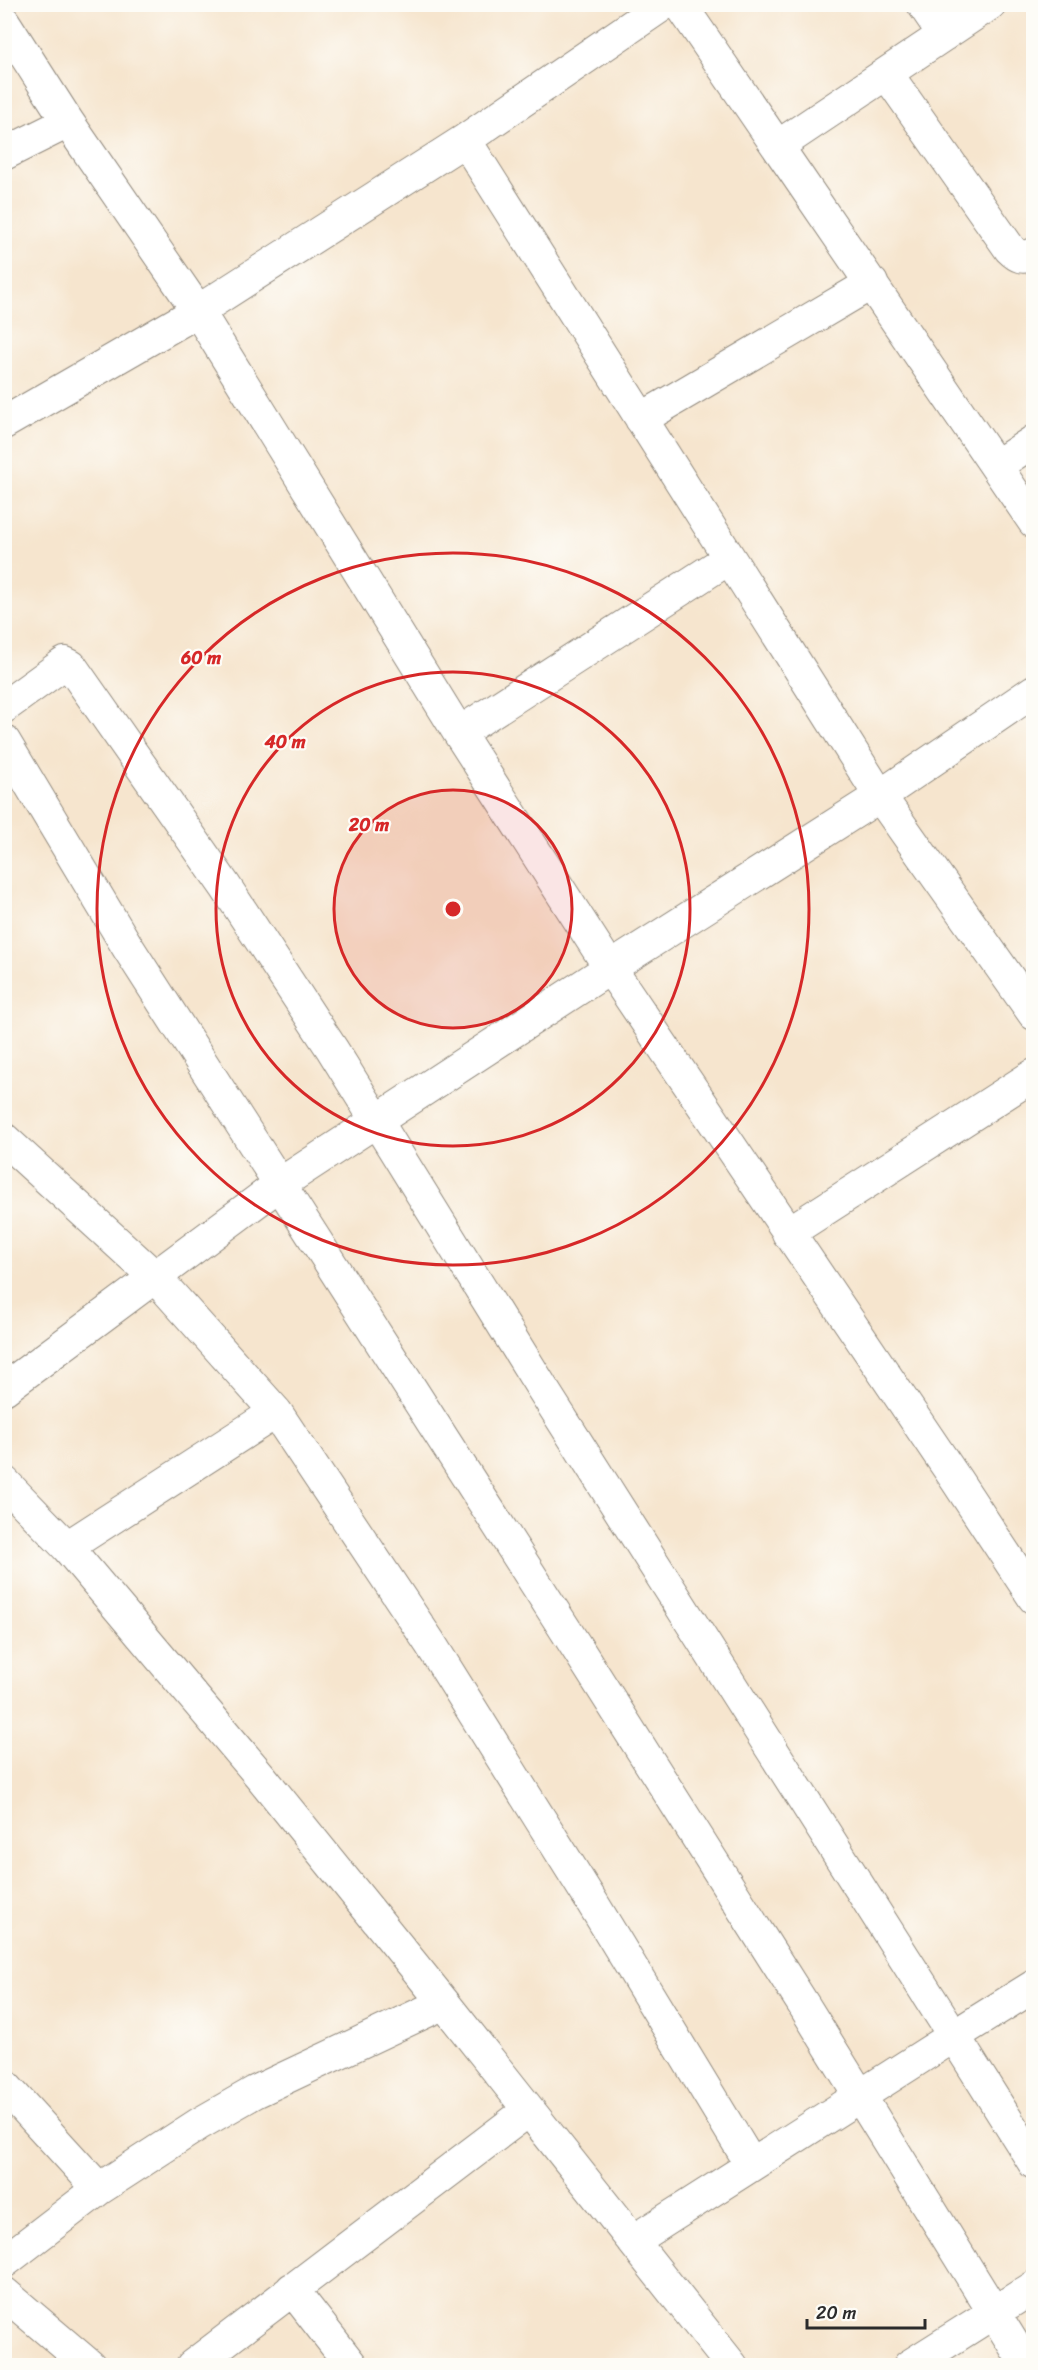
<svg xmlns="http://www.w3.org/2000/svg" width="1038" height="2370" viewBox="0 0 1038 2370" font-family="Sriracha,sans-serif">
  <style>
    .lines { fill: none; stroke-linecap: round; stroke-linejoin: round }
    .minor-casing { stroke: #90887c; stroke-width: 34 }
    .minor { stroke: #fff; stroke-width: 32 }
    .ring { fill: none; stroke: #d62828; stroke-width: 3 }
    .centre { fill: #d62828; stroke: #fdfcf7; stroke-width: 3 }
    .ring-label { font-size: 18px; text-anchor: middle; font-weight: bold; fill: #d62828; stroke: #fdfcf7; stroke-width: 4.5; stroke-linejoin: round; paint-order: stroke }
  </style>
  <rect width="100%" height="100%" fill="#fdfcf7"/>
  <filter id="ink" filterUnits="userSpaceOnUse"><feTurbulence type="fractalNoise" baseFrequency=".0167" numOctaves="2"/><feDisplacementMap in="SourceGraphic" scale="12" xChannelSelector="R" yChannelSelector="G"/><feConvolveMatrix kernelMatrix="1 2 1 2 8 2 1 2 1" color-interpolation-filters="sRGB"/></filter>
  <filter id="wash" filterUnits="userSpaceOnUse"><feTurbulence type="fractalNoise" baseFrequency=".008" numOctaves="4" result="noise"/><feDisplacementMap in="SourceGraphic" scale="24" xChannelSelector="R" yChannelSelector="G"/><feGaussianBlur stdDeviation="1.35" result="paint"/><feColorMatrix in="noise" values="0 0 0 0 0 0 0 0 0 0 0 0 0 0 0 0 0 1.4 0 .05"/><feComposite in="paint" operator="in"/></filter>
  <g filter="url(#wash)">
    <rect width="100%" height="100%" fill="#f6e5ce"/>
  </g>
  <g filter="url(#ink)">
    <g class="lines">
      <g class="minor-casing">
        <path id="minor" d="M680 4 1034 522
          M923 4 944 35
          M4 22 68 122 198 311 459 733 610 968 955 1478 1034 1598
          M887 74 1010 249C1018 257 1022 259 1034 254
          M465 140 880 796 1034 1014
          M778 146 990 4
          M4 154 68 122
          M641 419 872 283
          M4 423 198 311 465 140 664 4
          M996 466 1034 441
          M4 707 62 665 65 663 71 666 225 886 332 1049 544 1391 954 2036 1034 1986
          M459 733 728 559
          M4 741 127 946 579 1651 805 2007 1027 2366
          M4 1139 155 1277 276 1412 430 1643 592 1902 751 2164
          M788 1233 1034 1075
          M4 1389 280 1184 610 968 880 796 1034 691
          M276 1412 67 1547 262 1778 444 2003 732 2366
          M4 1482 67 1547
          M4 2085 99 2189
          M633 2241 954 2036 1034 2163
          M4 2262 99 2189 199 2124 255 2092 444 2003
          M292 2289 352 2366
          M4 2293 90 2366
          M192 2366 529 2110
          M909 2366 1034 2287"/>
      </g>
      <use href="#minor" class="minor"/>
    </g>
  </g>
  <circle cx="453" cy="909" r="119" fill="#d62828" fill-opacity=".12"/>
  <g class="ring">
    <circle cx="453" cy="909" r="119"/>
    <circle cx="453" cy="909" r="237"/>
    <circle cx="453" cy="909" r="356"/>
  </g>
  <circle cx="453" cy="909" r="9" class="centre"/>
  <g class="ring-label">
    <text x="201" y="664">60 m</text>
    <text x="285" y="748">40 m</text>
    <text x="369" y="831">20 m</text>
  </g>
  <rect width="1038" height="2370" fill="none" stroke="#fdfcf7" stroke-width="24"/>
  <path d="M807 2319v9h118v-9" fill="none" stroke="#2b2b2b" stroke-width="3"/>
  <text x="816" y="2319" font-size="18" fill="#2b2b2b" stroke="#fdfcf7" stroke-width="4.5" paint-order="stroke">20 m</text>
</svg>
